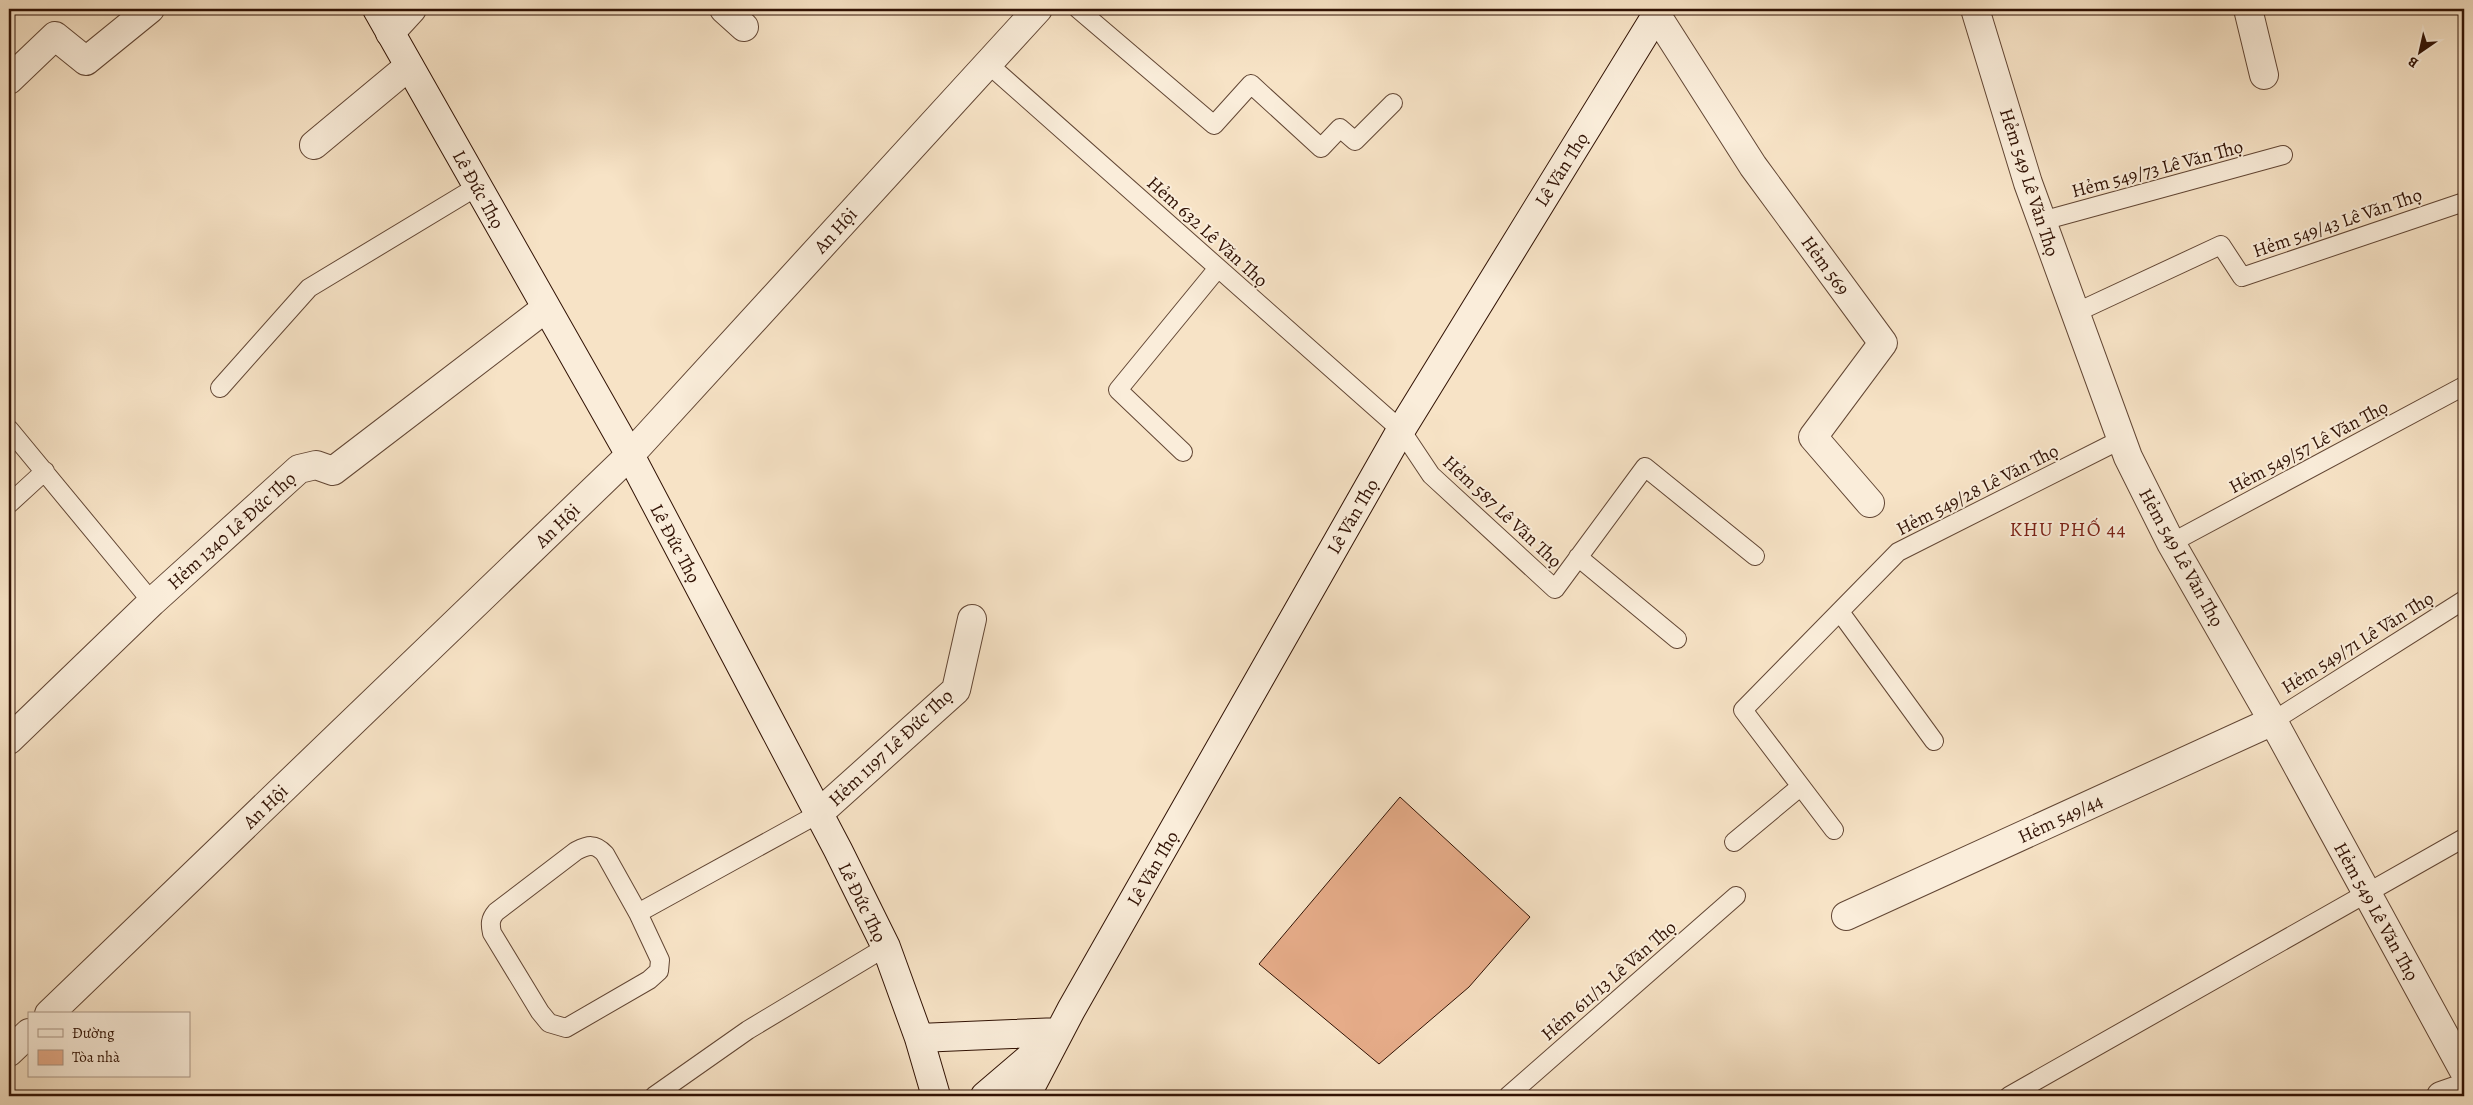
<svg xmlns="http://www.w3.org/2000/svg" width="2473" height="1105" viewBox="0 0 2473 1105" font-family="Alegreya,serif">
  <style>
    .building { fill: #e6ac89; stroke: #311204 }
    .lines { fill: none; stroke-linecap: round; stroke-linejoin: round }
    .service-casing { stroke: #624634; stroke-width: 20 }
    .minor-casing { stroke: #624634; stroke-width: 30 }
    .secondary-casing { stroke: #311204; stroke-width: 30 }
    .service { stroke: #faedda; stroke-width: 18 }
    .minor { stroke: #faedda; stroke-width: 28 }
    .secondary { stroke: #faedda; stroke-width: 28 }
    .labels { text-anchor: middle; stroke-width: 4; stroke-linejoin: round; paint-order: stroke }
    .street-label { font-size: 19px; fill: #311204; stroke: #faedda }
    .neighbourhood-label { font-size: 20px; letter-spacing: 1px; fill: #7a1f14; stroke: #faedda }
  </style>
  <rect width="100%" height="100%" fill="#f7e3c6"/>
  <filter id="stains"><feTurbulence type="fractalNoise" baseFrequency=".004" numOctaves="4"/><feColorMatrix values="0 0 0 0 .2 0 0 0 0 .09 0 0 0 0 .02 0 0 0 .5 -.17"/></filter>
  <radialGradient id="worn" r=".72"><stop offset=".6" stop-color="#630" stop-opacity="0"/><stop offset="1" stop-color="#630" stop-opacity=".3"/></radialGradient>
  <path class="building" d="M1400 797 1530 917 1469 987 1379 1064 1259 964Z"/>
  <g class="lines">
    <g class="service-casing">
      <path id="service" d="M1078 9 1214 125 1251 84 1321 148 1340 128 1355 141 1393 103
        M987 63 1401 430 1431 475 1555 589 1645 467 1755 556
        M2042 221 2283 155
        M2075 313 2221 245 2242 277 2464 202
        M220 388 309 288 478 186
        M9 429 152 602
        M1183 452 1118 390 1218 268
        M9 504 45 471
        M2171 543 2464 386
        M1578 557 1677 639
        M1840 612 1934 741
        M2273 721 2464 600
        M1834 830 1743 710 1898 552 2122 439
        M1734 842 1800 787
        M638 913 660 960 659 971 649 980 566 1028 549 1023 540 1012 492 933C490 924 490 919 496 912L576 851C588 845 595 843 605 854L638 913 818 814
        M654 1096 748 1030 886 947
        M1508 1096 1736 896
        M2009 1096 2464 838"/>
    </g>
    <g class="minor-casing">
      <path id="minor" d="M724 9 744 27
        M1975 9 2028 183 2128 457 2171 543 2273 721 2464 1071
        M2248 9 2264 75
        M1656 14 1753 166 1883 343 1813 437 1870 503
        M390 33 412 9
        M9 80 55 36 86 61 150 9
        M314 145 409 66
        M9 740 152 602 299 469 316 465 333 471 546 308
        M818 814 956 690 972 619
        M1846 916 2273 721
        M49 1014 630 455 1038 9
        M9 1052 29 1033
        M2441 1096 2464 1088"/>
    </g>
    <g class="secondary-casing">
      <path id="secondary" d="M377 9 630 455 838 850 886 947 919 1038 936 1096
        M919 1038 1059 1032
        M985 1096 1048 1042
        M1026 1096 1071 1010 1401 430 1660 9"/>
    </g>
    <use href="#service" class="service"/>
    <use href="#minor" class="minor"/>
    <use href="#secondary" class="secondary"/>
  </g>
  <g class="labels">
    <g class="street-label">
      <text transform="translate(2157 168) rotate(-15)" y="7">Hẻm 549/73 Lê Văn Thọ</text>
      <text transform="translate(1561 169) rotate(-58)" y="7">Lê Văn Thọ</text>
      <text transform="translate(2030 182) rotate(72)" y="7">Hẻm 549 Lê Văn Thọ</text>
      <text transform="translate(479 189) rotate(61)" y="7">Lê Đức Thọ</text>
      <text transform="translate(2337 222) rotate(-19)" y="7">Hẻm 549/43 Lê Văn Thọ</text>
      <text transform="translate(835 230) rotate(-48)" y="7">An Hội</text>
      <text transform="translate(1208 231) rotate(42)" y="7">Hẻm 632 Lê Văn Thọ</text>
      <text transform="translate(1826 265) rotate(54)" y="7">Hẻm 569</text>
      <text transform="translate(2308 446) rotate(-28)" y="7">Hẻm 549/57 Lê Văn Thọ</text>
      <text transform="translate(1977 489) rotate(-27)" y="7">Hẻm 549/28 Lê Văn Thọ</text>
      <text transform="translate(1503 511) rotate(43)" y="7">Hẻm 587 Lê Văn Thọ</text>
      <text transform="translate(1352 516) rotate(-60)" y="7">Lê Văn Thọ</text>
      <text transform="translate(557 525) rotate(-44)" y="7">An Hội</text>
      <text transform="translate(231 530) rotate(-42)" y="7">Hẻm 1340 Lê Đức Thọ</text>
      <text transform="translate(676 543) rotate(62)" y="7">Lê Đức Thọ</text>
      <text transform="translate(2182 557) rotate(61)" y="7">Hẻm 549 Lê Văn Thọ</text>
      <text transform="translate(2357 642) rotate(-32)" y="7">Hẻm 549/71 Lê Văn Thọ</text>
      <text transform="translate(890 747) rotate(-43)" y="7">Hẻm 1197 Lê Đức Thọ</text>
      <text transform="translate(265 806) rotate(-44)" y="7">An Hội</text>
      <text transform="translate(2060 818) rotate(-25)" y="7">Hẻm 549/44</text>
      <text transform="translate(1152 868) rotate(-60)" y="7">Lê Văn Thọ</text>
      <text transform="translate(863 902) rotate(64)" y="7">Lê Đức Thọ</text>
      <text transform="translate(2377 911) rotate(61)" y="7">Hẻm 549 Lê Văn Thọ</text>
      <text transform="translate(1608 980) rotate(-41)" y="7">Hẻm 611/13 Lê Văn Thọ</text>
    </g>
    <g class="neighbourhood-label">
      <text x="2068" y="536">KHU PHỐ 44</text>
    </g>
  </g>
  <rect width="2473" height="1105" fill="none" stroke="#f7e3c6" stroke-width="30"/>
  <rect x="10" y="10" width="2453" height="1085" fill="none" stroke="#311204" stroke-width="2.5"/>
  <rect x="15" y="15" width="2443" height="1075" fill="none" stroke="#311204"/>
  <rect x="28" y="1012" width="162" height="65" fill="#faedda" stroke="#aa9584"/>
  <rect x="38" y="1029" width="25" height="8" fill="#faedda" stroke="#aa9584"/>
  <text x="72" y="1038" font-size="15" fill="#311204">Đường</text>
  <rect x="38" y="1050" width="25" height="15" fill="#e6ac89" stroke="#aa9584"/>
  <text x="72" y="1062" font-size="15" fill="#311204">Tòa nhà</text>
  <g transform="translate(2420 52) rotate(214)" stroke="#faedda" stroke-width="4" paint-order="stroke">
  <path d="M0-4L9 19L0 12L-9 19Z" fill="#311204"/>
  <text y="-8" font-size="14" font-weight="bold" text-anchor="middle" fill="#311204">B</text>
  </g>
  <rect width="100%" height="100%" filter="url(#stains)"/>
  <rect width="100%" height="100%" fill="url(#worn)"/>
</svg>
